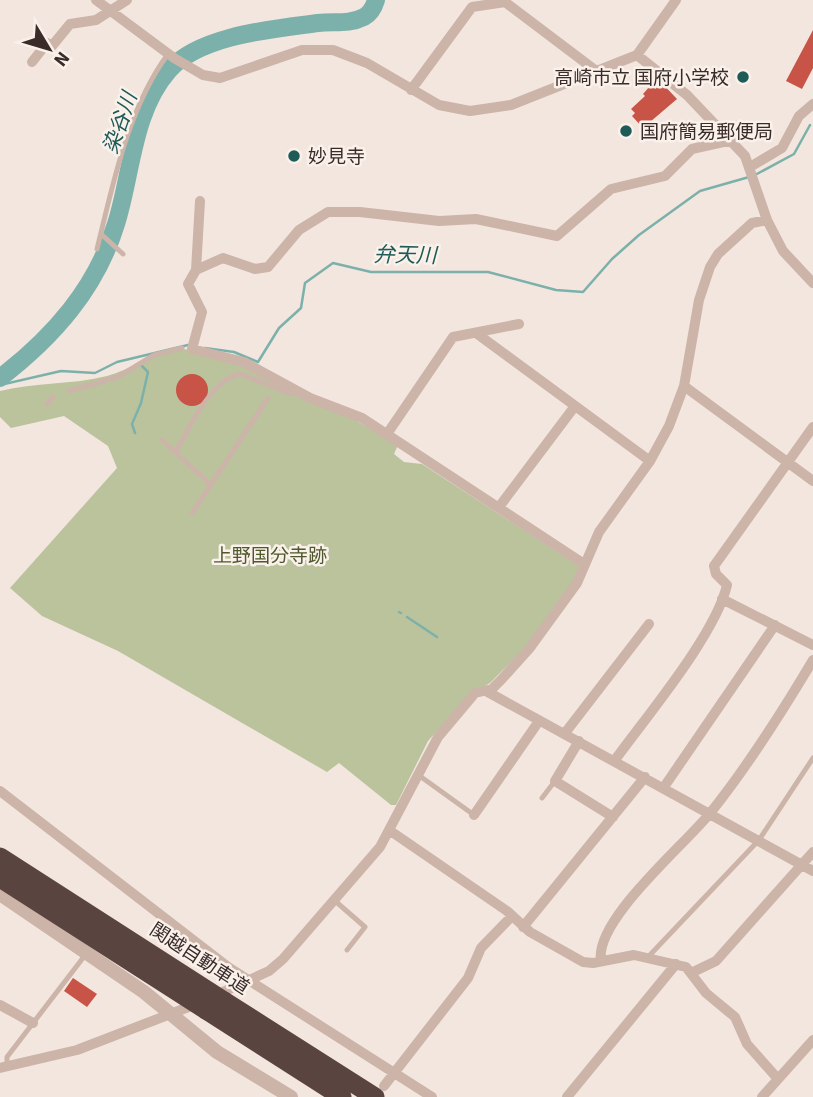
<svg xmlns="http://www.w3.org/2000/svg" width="813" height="1097" viewBox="0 0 813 1097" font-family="'Source Sans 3','Noto Sans JP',sans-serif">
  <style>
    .green { fill: #bbc39d }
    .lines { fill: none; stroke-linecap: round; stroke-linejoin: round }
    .stream { stroke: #7cb1ab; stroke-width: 2.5 }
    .river { stroke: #7cb1ab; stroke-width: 18 }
    .building { fill: #c85447 }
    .service { stroke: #ccb4a9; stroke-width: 5 }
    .minor { stroke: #ccb4a9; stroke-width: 10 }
    .tertiary { stroke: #ccb4a9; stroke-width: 14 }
    .motorway { stroke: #5a4440; stroke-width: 19 }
    .motorway-bridge { stroke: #5a4440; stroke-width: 19 }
    .poi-dot { fill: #1e5b57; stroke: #faf1eb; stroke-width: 2.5 }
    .labels { text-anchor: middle; stroke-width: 5; stroke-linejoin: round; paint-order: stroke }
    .poi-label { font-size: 19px; fill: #392c29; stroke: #faf1eb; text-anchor: start }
    .park-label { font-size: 19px; fill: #4e582c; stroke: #faf1eb }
    .street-label { font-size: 19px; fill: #392c29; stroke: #faf1eb }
    .water-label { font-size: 21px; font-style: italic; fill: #1e5b57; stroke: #faf1eb }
  </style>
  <rect width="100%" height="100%" fill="#f3e6de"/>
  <path class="green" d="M178 348C256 361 330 405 398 445L394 454 404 462 422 464 579 566V573L526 647 490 683 469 695 428 741 396 805H391L339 763 327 772 118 651 42 616 10 588 117 468 108 446 64 416 11 428 0 417V391C35 382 72 385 107 376 132 369 152 354 178 348Z"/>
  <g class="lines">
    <path class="stream" d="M755 175 794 154 810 125
      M205 348 234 352 258 362 279 328 301 308 305 283 333 263 371 272H488L556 290 583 292 612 259 639 235 700 191 749 177
      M0 385 61 371 95 373 117 362 188 345
      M135 433 132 424 141 403 148 372 141 365
      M399 612 401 613
      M407 617 437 637"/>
    <path class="river" d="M0 378C53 337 96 289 116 224 132 174 132 112 169 70 200 35 273 29 318 23 334 21 348 25 364 17 371 13 374 7 376 0"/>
  </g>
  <path class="building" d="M813 30V68L802 89 786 81Z
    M657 78 677 99 643 128 632 116 635 113 631 109 645 96 643 94Z
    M176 390a16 16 0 1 1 32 0a16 16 0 1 1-32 0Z
    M73 978 97 994 87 1007 64 991Z"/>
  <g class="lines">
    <path class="service" d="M101 234 123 254
      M97 249C113 184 128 108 168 54
      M69 391 118 377 154 355 182 348
      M47 404 53 397
      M162 440 211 485
      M176 452C188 429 213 377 241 374L291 394 297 392
      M192 513 268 398
      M417 774 474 815
      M542 798 555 781
      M334 900 365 927 347 950
      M648 957 759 840 813 758
      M7 1067V1057L86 954"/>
    <path class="minor" d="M96 0 174 58 203 75 220 78 302 50H333L367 63 439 105 470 111 511 105 637 55 676 0
      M637 55 687 95 745 156 767 220 783 251 813 283
      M32 62 47 43 52 46 70 24 96 20 127 0
      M411 90 472 7 505 2 595 70
      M750 167 782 148 799 116 813 104
      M200 201 196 270 188 284 202 312 192 349 244 362 310 398 362 418 584 564
      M196 270 223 258 255 269 268 267 299 230 328 212H360L439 221 476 219 557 236 611 189 665 176 692 149 732 140
      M476 333 650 461
      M684 386 813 481
      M387 434 453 337 519 324
      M499 507 575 406
      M722 599 813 645
      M486 691 813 871
      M565 733 649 624
      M579 741 555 781 613 817
      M615 760C646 717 716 634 727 585L716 574 714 566 813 427
      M664 787 775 625
      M0 791 228 967 432 1097
      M474 815 539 721
      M389 830 507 911 530 932 583 962 593 963 634 955 686 967 706 993 735 1017 747 1044 778 1079
      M523 927 645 777
      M601 961C594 920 686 844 711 812 748 766 782 712 813 660
      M693 972 716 961 813 852
      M214 996 269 971 283 959 380 847 438 737 475 693 492 689 501 680 529 649 577 583 599 532 650 461 669 426 684 386 699 300 710 267 718 254 752 223 767 220
      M0 1005 33 1023
      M0 1068 77 1050 199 1003
      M384 1086 468 978 481 948 512 916
      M567 1097 676 964
      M762 1097 813 1040"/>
    <path class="tertiary" d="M0 894 144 992 217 1052 291 1097"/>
    <path class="motorway" d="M224 1001 375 1097
      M206 1010 342 1097"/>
    <path class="motorway-bridge" d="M0 857 224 1001
      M0 878 206 1010"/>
  </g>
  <g class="poi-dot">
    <circle cx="743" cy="77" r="7"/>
    <circle cx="626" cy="131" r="7"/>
    <circle cx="294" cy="156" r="7"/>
  </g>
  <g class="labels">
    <g class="poi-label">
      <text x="729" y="84" text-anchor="end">高崎市立 国府小学校</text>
      <text x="640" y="138">国府簡易郵便局</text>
      <text x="308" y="163">妙見寺</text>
    </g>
    <g class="park-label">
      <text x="270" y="562">上野国分寺跡</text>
    </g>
    <g class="street-label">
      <text transform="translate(200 958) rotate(33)" y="7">関越自動車道</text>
    </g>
    <g class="water-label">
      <text transform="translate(120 123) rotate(-71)" y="7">染谷川</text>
      <text transform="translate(405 255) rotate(1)" y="7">弁天川</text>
    </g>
  </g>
  <g transform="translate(49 49) rotate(128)" stroke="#faf1eb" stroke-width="5" paint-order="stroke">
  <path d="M0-5L12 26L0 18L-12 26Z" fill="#392c29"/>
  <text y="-10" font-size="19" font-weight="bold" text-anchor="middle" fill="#392c29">N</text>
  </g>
</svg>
